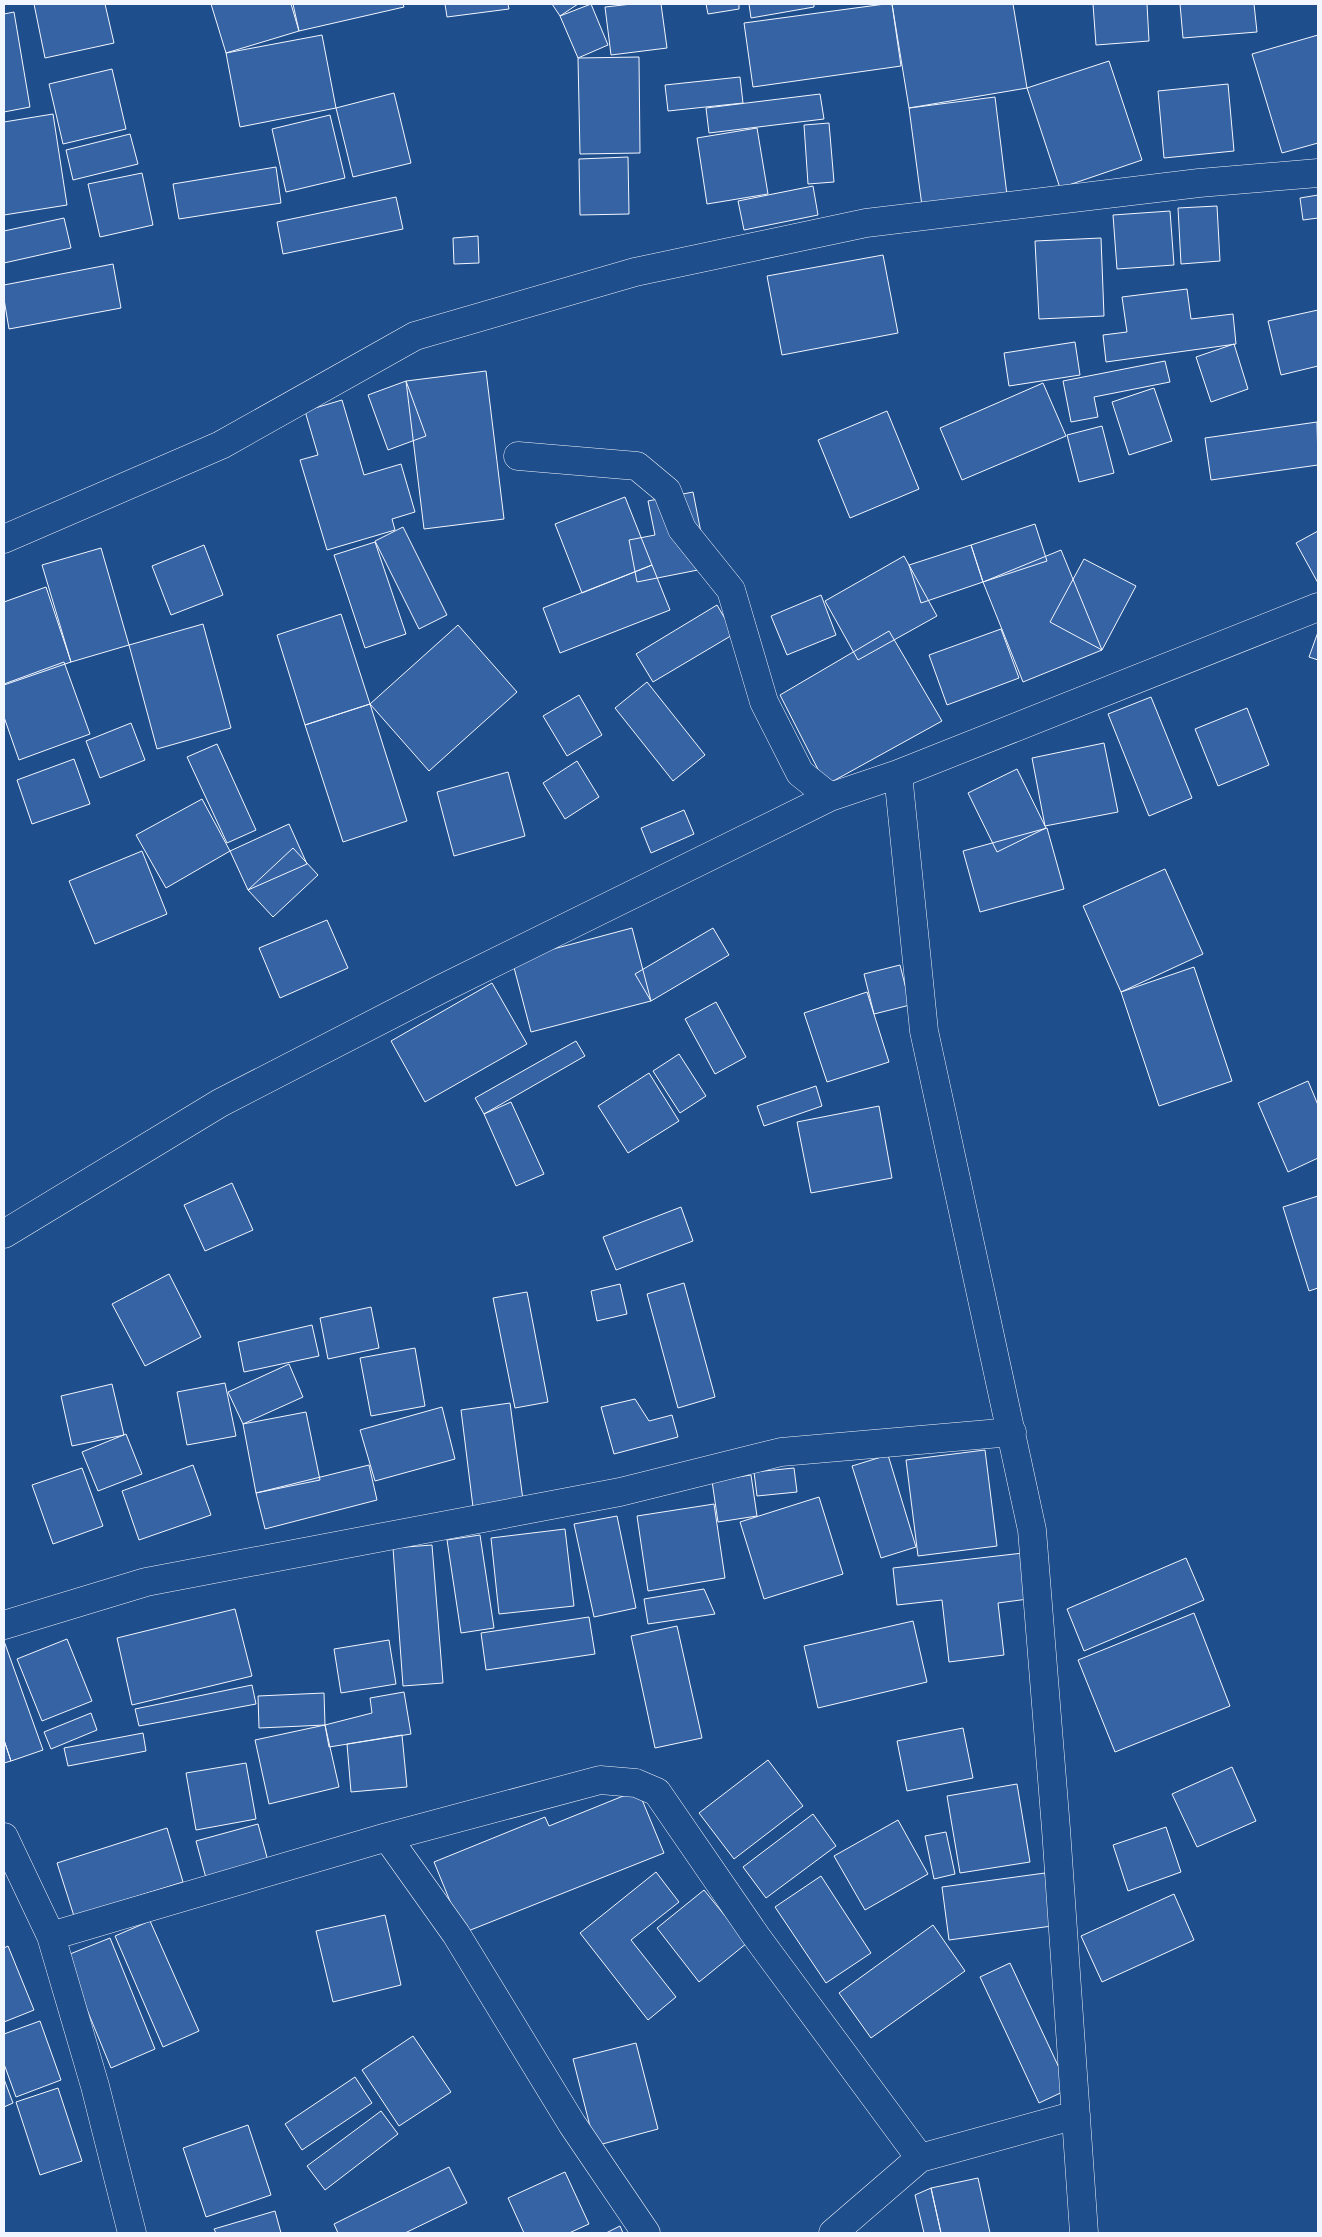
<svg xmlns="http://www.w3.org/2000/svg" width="1322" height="2237" viewBox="0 0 1322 2237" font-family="'Open Sans',sans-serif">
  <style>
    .building { fill: #3563a3; stroke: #f2f6ff }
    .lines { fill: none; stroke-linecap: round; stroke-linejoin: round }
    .minor-casing { stroke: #f2f6ff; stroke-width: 29 }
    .minor { stroke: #1f4e8c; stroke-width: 28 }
  </style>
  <rect width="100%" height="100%" fill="#1f4e8c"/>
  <path class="building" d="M34 4H105L114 43 45 58Z
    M211 4H291L299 31 226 53Z
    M293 4H403L404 7 299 31Z
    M445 4H508L509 9 447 17Z
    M552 4H578L560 16Z
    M591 4 608 45 578 58 560 16Z
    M632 4H661L667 48 611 55 605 7Z
    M706 4H739V9L708 14Z
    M749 4H814V7L751 18Z
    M885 4H892L901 66 753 87 744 23Z
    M892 4H1013L1027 88 909 108Z
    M1093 4H1147L1149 41 1096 45Z
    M1180 4H1254L1257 32 1183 38Z
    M14 12 30 107 4 112V14Z
    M322 35 336 108 240 127 226 53Z
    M1318 35V143L1282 153 1252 54Z
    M639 57 640 153 580 154 578 58Z
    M1109 61 1142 160 1060 188 1027 88Z
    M112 69 126 129 63 144 49 84Z
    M740 77 743 103 668 111 665 85Z
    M1228 84 1234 151 1164 158 1158 91Z
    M394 93 411 163 353 177 336 108Z
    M820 94 824 119 709 133 706 108Z
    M995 97 1007 195 922 206 909 108Z
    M53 114 67 205 4 215V122Z
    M330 115 345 178 286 192 272 129Z
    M829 123 834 182 808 184 804 125Z
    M757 128 768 194 707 204 697 138Z
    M130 134 138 164 73 180 66 150Z
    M628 157 629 214 580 215 579 159Z
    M276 167 281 203 179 219 173 184Z
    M142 173 153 225 100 237 88 184Z
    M813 186 818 215 744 230 738 201Z
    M1318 195V218L1303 220 1300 198Z
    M396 197 403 229 283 254 277 222Z
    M1217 206 1220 261 1181 264 1178 208Z
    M1170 211 1174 265 1117 269 1113 215Z
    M64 218 71 248 4 263V231Z
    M478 236 479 263 454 264 453 238Z
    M1101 238 1104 316 1039 319 1035 241Z
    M883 255 898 333 782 355 767 276Z
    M113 264 121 308 9 329 4 299V285Z
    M1187 289 1191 319 1233 314 1236 344 1106 362 1103 335 1127 332 1122 297Z
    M1318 310V366L1281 375 1268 321Z
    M1075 342 1080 375 1009 386 1004 353Z
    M1234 344 1248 389 1211 402 1196 357Z
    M1165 361 1170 382 1094 397 1098 417 1071 422 1063 381Z
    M486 371 504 519 424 529 406 381Z
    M406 381 426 436 388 450 368 395Z
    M1043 383 1066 436 962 480 940 428Z
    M1154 388 1172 441 1129 455 1112 402Z
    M342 400 364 475 401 464 415 512 392 519 395 530 327 550 300 460 318 455 305 411Z
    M887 411 919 489 850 518 818 440Z
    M1317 422 1318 465 1211 480 1205 438Z
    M1102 426 1114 473 1079 482 1067 435Z
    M693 492 708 568 637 582 629 540 655 535 648 501Z
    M625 497 652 565 582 593 555 524Z
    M1035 524 1047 561 983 582 971 545Z
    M403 527 447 615 419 629 375 541Z
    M1318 531V583L1296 543Z
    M375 542 406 634 365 648 334 555Z
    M204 545 223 595 171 615 152 566Z
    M971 545 983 582 921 603 909 565Z
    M101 548 129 645 71 662 42 565Z
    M1061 550 1102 650 1023 682 983 582Z
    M904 556 937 616 858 660 825 601Z
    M1084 559 1136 586 1102 650 1050 622Z
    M652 565 670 610 560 653 543 608Z
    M46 587 71 662 4 685V602Z
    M821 595 836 635 787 655 771 616Z
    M717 605 734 634 653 682 636 654Z
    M341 614 370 704 305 725 277 635Z
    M203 624 231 728 157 749 129 645Z
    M458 625 517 692 429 771 370 704Z
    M1001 629 1019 678 947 705 929 655Z
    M889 631 942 721 826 785 780 695Z
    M1318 632V660L1309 657Z
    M64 662 90 734 19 760 4 717V684Z
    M647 682 705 755 673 781 615 708Z
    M579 695 602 735 567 756 543 716Z
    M1151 697 1192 798 1149 816 1108 714Z
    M370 704 407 821 343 842 305 725Z
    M1247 708 1269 765 1218 786 1195 729Z
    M131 723 145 760 100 778 86 741Z
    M1104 743 1118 812 1045 826 1032 758Z
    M217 744 256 830 227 843 187 757Z
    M74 759 90 804 32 824 17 780Z
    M577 761 599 797 565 819 543 783Z
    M1017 769 1046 828 997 852 968 793Z
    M508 772 525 836 454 856 437 792Z
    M202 799 230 851 166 888 136 835Z
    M684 810 694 834 651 853 641 828Z
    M289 824 307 864 248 890 230 851Z
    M1047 828 1064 889 980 912 963 851Z
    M293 848 318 875 273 917 248 890Z
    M142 851 167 914 95 944 69 881Z
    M1165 869 1203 954 1121 992 1083 906Z
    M327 920 348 968 280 998 259 948Z
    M632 928 651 1001 531 1032 512 960Z
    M713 928 729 955 651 1001 635 974Z
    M900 965 910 1005 874 1014 864 974Z
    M1194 967 1232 1081 1159 1106 1121 992Z
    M492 983 527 1044 425 1102 391 1041Z
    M867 992 889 1062 827 1082 804 1013Z
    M716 1002 746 1057 715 1074 685 1019Z
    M576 1041 585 1056 484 1114 475 1098Z
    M679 1054 706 1096 680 1113 653 1071Z
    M649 1073 679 1121 628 1153 598 1106Z
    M1308 1081 1318 1105V1158L1288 1172 1258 1103Z
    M816 1086 822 1106 764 1126 757 1106Z
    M511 1102 544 1174 516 1186 484 1114Z
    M879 1106 892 1178 811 1193 797 1122Z
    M232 1183 253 1230 205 1251 184 1205Z
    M1318 1196V1288L1309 1291 1283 1207Z
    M681 1207 693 1241 616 1270 603 1237Z
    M169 1274 201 1337 145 1366 112 1304Z
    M684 1283 715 1397 678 1408 647 1294Z
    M620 1284 627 1314 597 1321 591 1291Z
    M527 1292 548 1402 515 1408 493 1298Z
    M371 1307 379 1348 328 1359 320 1318Z
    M312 1325 319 1356 244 1372 238 1342Z
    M415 1348 425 1406 371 1416 360 1358Z
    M289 1364 303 1397 243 1424 228 1392Z
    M225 1383 236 1436 187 1445 177 1392Z
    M112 1384 124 1435 72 1446 61 1396Z
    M635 1399 649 1421 672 1415 678 1437 614 1454 601 1407Z
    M510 1403 523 1500 473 1507 461 1410Z
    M442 1407 455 1459 375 1481 360 1430Z
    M306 1412 320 1480 256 1493 243 1424Z
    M126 1434 142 1474 98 1491 82 1452Z
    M985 1450 997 1546 918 1556 906 1460Z
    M888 1455 916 1547 881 1558 852 1466Z
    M193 1465 211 1515 139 1540 122 1491Z
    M369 1465 377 1500 265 1529 256 1493Z
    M82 1468 103 1526 53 1544 32 1485Z
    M794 1468 797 1492 757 1496 754 1472Z
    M751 1475 757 1516 718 1522 712 1481Z
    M819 1497 843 1574 764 1599 740 1522Z
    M714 1504 725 1578 648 1591 637 1516Z
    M617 1516 636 1608 594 1617 574 1524Z
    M565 1529 574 1606 499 1614 491 1538Z
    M480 1535 494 1628 461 1633 447 1540Z
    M432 1545 443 1683 403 1686 393 1548Z
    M1023 1553 1028 1599 998 1603 1004 1655 949 1662 942 1600 897 1605 893 1568Z
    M1186 1558 1204 1600 1084 1651 1067 1609Z
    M704 1589 715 1614 648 1624 644 1599Z
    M235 1609 252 1676 132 1705 117 1638Z
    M1194 1613 1230 1706 1115 1752 1078 1660Z
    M589 1617 595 1654 486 1670 481 1633Z
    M913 1621 927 1682 818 1708 804 1646Z
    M677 1626 702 1738 655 1748 631 1636Z
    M67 1639 92 1701 42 1721 17 1659Z
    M389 1640 396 1684 341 1693 334 1649Z
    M4 1641 43 1750 11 1761 4 1740Z
    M252 1685 256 1704 139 1726 135 1709Z
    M404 1692 411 1734 329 1747 325 1725 372 1713 370 1698Z
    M324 1693 325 1725 259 1728 258 1696Z
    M91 1713 97 1730 51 1749 44 1732Z
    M325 1725 339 1787 269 1804 255 1740Z
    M963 1728 973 1778 907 1791 897 1741Z
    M143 1733 146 1751 68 1766 64 1748Z
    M402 1735 407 1787 351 1792 347 1744Z
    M4 1740 11 1761 4 1763Z
    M768 1760 803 1806 734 1859 699 1813Z
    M246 1763 256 1819 196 1830 186 1773Z
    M1232 1767 1256 1821 1197 1847 1172 1794Z
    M1017 1784 1030 1862 960 1873 947 1796Z
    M638 1790 664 1853 463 1933 434 1862 545 1817 549 1826Z
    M813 1814 836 1846 766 1898 743 1867Z
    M898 1820 928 1874 865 1910 834 1856Z
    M258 1824 268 1861 206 1878 196 1841Z
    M1166 1827 1181 1872 1128 1891 1113 1845Z
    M167 1828 183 1882 74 1916 57 1863Z
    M946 1832 955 1874 934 1879 925 1836Z
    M656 1872 679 1902 631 1940 676 1997 648 2020 580 1933Z
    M1045 1873 1052 1926 949 1940 942 1887Z
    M821 1876 871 1953 826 1983 775 1907Z
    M704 1890 747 1943 699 1982 657 1928Z
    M1174 1894 1194 1940 1102 1982 1081 1936Z
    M385 1915 401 1985 333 2002 316 1931Z
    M150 1921 199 2031 163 2047 115 1936Z
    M933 1925 965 1971 871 2038 839 1993Z
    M110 1938 155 2049 111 2068 65 1956Z
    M8 1946 34 2010 4 2022V1948Z
    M1010 1963 1069 2089 1039 2103 980 1977Z
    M40 2021 61 2080 16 2097 4 2064V2034Z
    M413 2036 451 2092 399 2126 362 2070Z
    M636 2043 658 2129 595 2146 573 2059Z
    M355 2077 372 2103 302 2150 285 2124Z
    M4 2079 13 2103 4 2107Z
    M58 2088 82 2161 40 2175 16 2102Z
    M381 2111 398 2134 325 2190 307 2166Z
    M248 2125 271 2195 206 2217 183 2148Z
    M449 2167 467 2203 405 2233H338L334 2224Z
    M565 2172 589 2224 569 2233H524L508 2198Z
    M978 2178 990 2233H941L931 2188Z
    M931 2188 941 2233H924L915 2195Z
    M275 2211 281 2233H216L214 2229Z
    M620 2226 623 2233H606Z"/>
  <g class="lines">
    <g class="minor-casing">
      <path id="minor" d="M518 456 637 466 667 491 682 529 731 590 764 702 800 773 830 797
        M4 539 221 445 415 336 635 272 866 223 1199 183 1318 173
        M898 774 924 1031 1032 1530 1056 1829 1084 2233
        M4 1234 220 1103 443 988 830 797 898 774 1318 607
        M4 1625 146 1582 620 1492 781 1452 1012 1432
        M4 1837 51 1936 95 2086 132 2233
        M387 1837 600 1780 636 1783 657 1792 756 1936 920 2158
        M51 1936 387 1837 456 1934 572 2124 646 2233
        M833 2233 920 2158 1076 2115"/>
    </g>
    <use href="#minor" class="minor"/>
  </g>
  <rect width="1322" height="2237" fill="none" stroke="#f2f6ff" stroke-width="10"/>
</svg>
